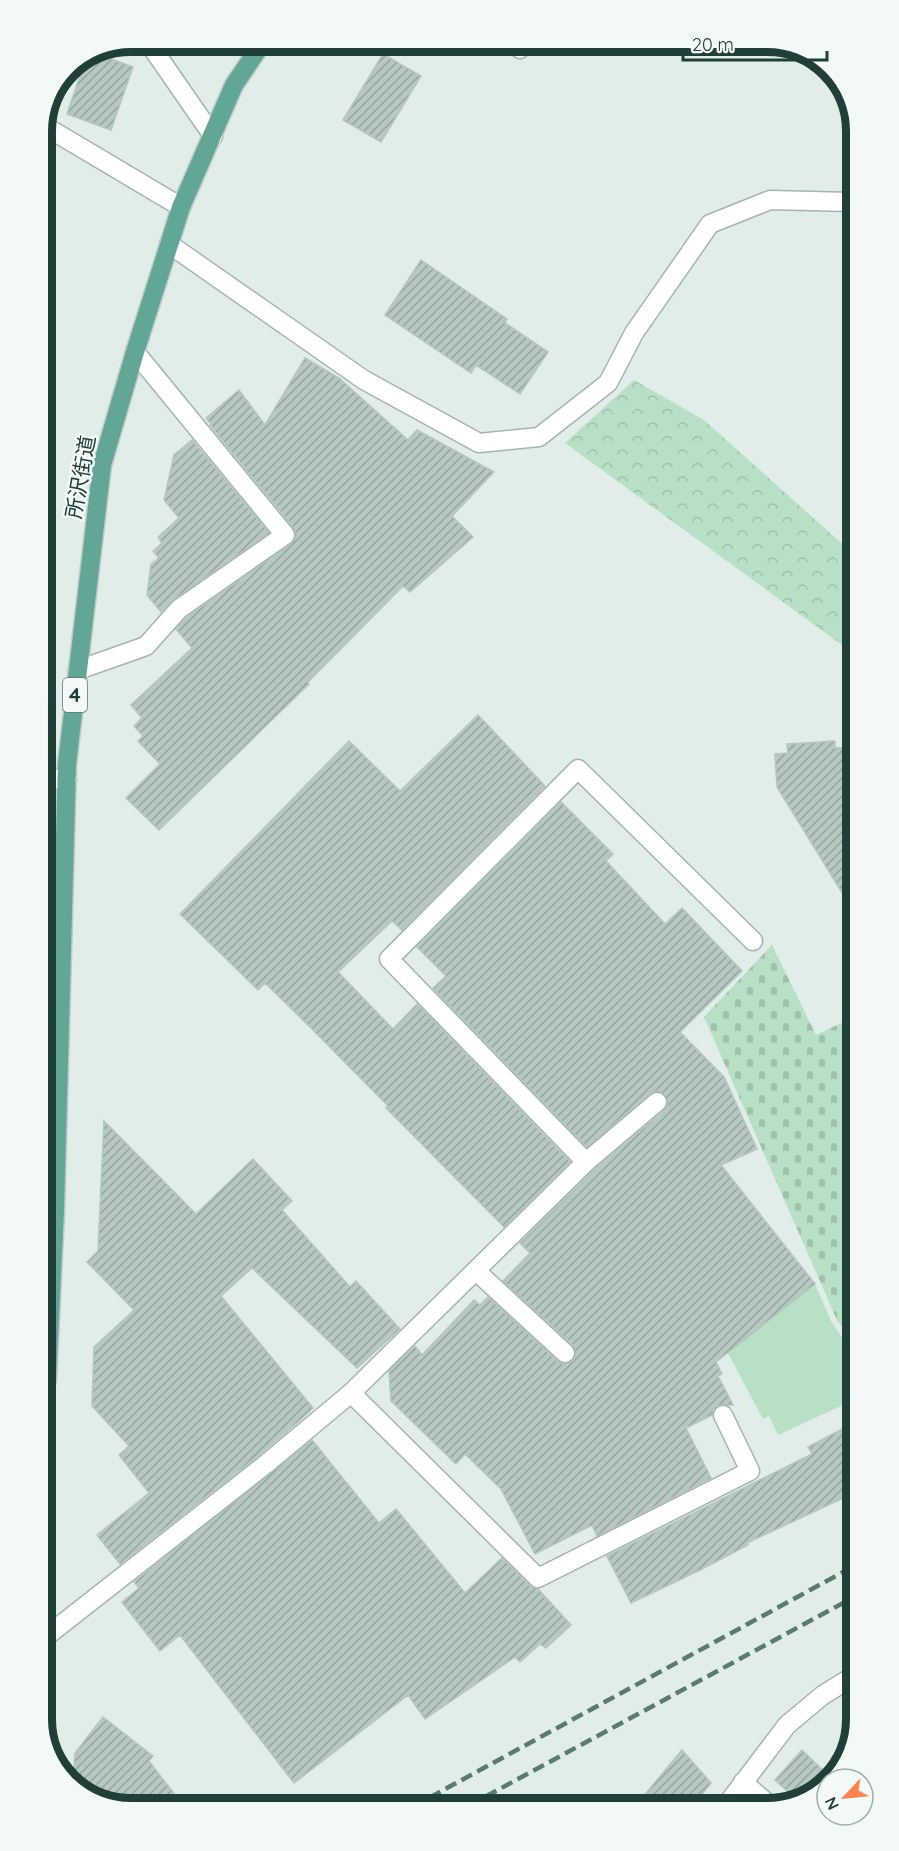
<svg xmlns="http://www.w3.org/2000/svg" width="899" height="1851" viewBox="0 0 899 1851" font-family="Quicksand,'Noto Sans JP',sans-serif">
<style>
.forest{fill:url(#forest-crowns)}
.cemetery{fill:url(#cemetery-stones)}
.garden{fill:#b8e0c5}
.building{fill:url(#building-hatch);stroke:#b3c7c0;stroke-width:1.5}
.lines{fill:none;stroke-linecap:round;stroke-linejoin:round}
.lane-casing{stroke:#a3b5b0;stroke-width:21}
.street-casing{stroke:#a3b5b0;stroke-width:21}
.primary-casing{stroke:#c1c9c7;stroke-width:21}
.lane{stroke:#fff;stroke-width:18}
.street{stroke:#fff;stroke-width:18}
.primary{stroke:#62a698;stroke-width:18}
.rail{stroke:#5a7b74;stroke-width:4.5;stroke-dasharray:12 6;stroke-linecap:butt}
.labels{text-anchor:middle;stroke-width:5;stroke-linejoin:round;paint-order:stroke}
.shield{fill:#f2f9f6;stroke:#5f7771;stroke-width:1.5}
.shield-label{font-size:20px;font-weight:bold;fill:#203f38}
.street-label{font-size:21px;fill:#203f38;stroke:#f2f9f6}
.rim{fill:none;stroke:#203f38;stroke-width:8}
</style>
<defs>
<pattern id="forest-crowns" width="20" height="18" patternUnits="userSpaceOnUse" patternTransform="scale(1.5)"><rect width="20" height="18" fill="#b8e0c5"/><path d="M2 6a3 3 0 1 1 6 0M12 15a3 3 0 1 1 6 0" fill="none" stroke="#9ec1aa"/></pattern>
<pattern id="cemetery-stones" width="16" height="16" patternUnits="userSpaceOnUse" patternTransform="scale(1.5)"><rect width="16" height="16" fill="#b8e0c5"/><path d="M2 7V4a2 2 0 0 1 4 0v3zM10 15v-3a2 2 0 0 1 4 0v3z" fill="#9ec1aa"/></pattern>
<pattern id="building-hatch" width="6" height="6" patternUnits="userSpaceOnUse" patternTransform="scale(1.5)"><rect width="6" height="6" fill="#b6c8c1"/><path d="M-1 1l2-2M0 6l6-6M5 7l2-2" fill="none" stroke="#94a49e"/></pattern>
</defs>
<rect width="100%" height="100%" fill="#e1ede8"/>
<path class="forest" d="M634,380L704,420L848,549L852,551L853,653L565,443Z"/>
<path class="cemetery" d="M772,945L816,1035L854,1017L855,1346L837,1320L704,1017Z"/>
<path class="garden" d="M815,1284L832,1323L855,1355L856,1399L778,1435L769,1416L763,1419L714,1327L767,1322Z"/>
<path class="building" d="M383,54L421,76L381,142L343,120Z
M100,55L133,67L111,130L67,114L85,61Z
M421,260L507,319L505,323L548,352L520,394L476,365L471,373L385,315Z
M305,358L339,378L408,440L417,430L494,472L452,516L473,537L410,592L403,586L308,682L309,684L159,830L126,798L160,764L138,741L143,736L134,726L142,718L131,705L192,648L176,629L187,617L291,544L296,534L294,528L210,425L211,424L206,418L239,390L265,425Z
M192,440L269,533L173,600L161,612L147,595L151,564L159,558L153,551L162,543L158,537L179,518L164,500L174,455Z
M478,715L545,786L402,930L392,921L338,972L393,1029L417,1004L570,1162L504,1227L386,1108L388,1106L308,1025L265,983L258,990L180,914L349,741L400,791Z
M835,741V748L853,747L854,912L777,787L775,754L788,753L787,744Z
M561,802L613,854L606,861L665,924L682,908L742,971L680,1032L724,1077L757,1149L721,1165L815,1284L716,1362L722,1374L718,1376L733,1405H718L713,1409L712,1415L686,1428L711,1478L597,1536L592,1525L535,1554L501,1489L465,1454L456,1464L391,1401L389,1371L415,1346L422,1355L474,1300L480,1305L488,1297L557,1361L563,1364L573,1361L576,1355L573,1345L503,1281L530,1253L520,1243L594,1170L664,1111L668,1105L665,1094L656,1091L650,1093L587,1147L433,988L446,976L417,947Z
M104,1121L196,1214L253,1159L292,1201L282,1210L350,1287L356,1281L400,1329L357,1368L252,1268L221,1296L313,1408L298,1422L259,1455L120,1564L97,1535L149,1493L119,1455L129,1446L92,1406L94,1347L134,1310L87,1262L98,1251Z
M846,1427L856,1448V1492L747,1543L748,1545L700,1570L631,1603L607,1556L812,1454L808,1447Z
M312,1440L379,1523L396,1509L465,1593L502,1558L530,1586L538,1589L571,1625L546,1648L540,1644L520,1662L515,1657L425,1719L408,1695L294,1783L180,1635L160,1651L122,1602L139,1588L134,1582Z
M103,1717L153,1756L149,1761L185,1808L127,1809L77,1791L73,1785L75,1753Z
M682,1750L711,1783L695,1803L637,1804Z
M802,1750L831,1778L827,1779V1781L801,1802H799L775,1780Z"/>
<g class="lines">
<defs>
<path id="lane" d="M148,42L213,136
M78,670L146,646L179,609L285,535L135,352
M45,778L67,780
M657,1102L586,1162L389,959L578,769L753,941
M476,1271L565,1353
M351,1393L538,1578L750,1471L723,1415
M743,1782L767,1803"/>
<path id="street" d="M520,49L526,42
M43,125L181,207
M169,244L364,380L479,443L539,437L608,383L634,333L710,224L770,200L851,202
M48,1635L266,1464L351,1393L586,1162
M728,1803L787,1725L823,1695L857,1674"/>
<path id="primary" d="M47,1380L55,1210L67,764L102,465L135,352L181,207L234,85L263,42"/>
</defs>
<use href="#lane" class="lane-casing"/>
<use href="#street" class="street-casing"/>
<use href="#primary" class="primary-casing"/>
<use href="#lane" class="lane"/>
<use href="#street" class="street"/>
<use href="#primary" class="primary"/>
<path class="rail" d="M470,1805L856,1596
M414,1806L856,1565"/>
</g>
<g class="labels">
<rect class="shield" x="63" y="678" width="24" height="34" rx="4.5"/>
<g class="shield-label">
<text x="75" y="702">4</text>
</g>
<g class="street-label">
<text transform="translate(81 477) rotate(-80)" y="7">所沢街道</text>
</g>
</g>
<path d="M0 0H899V1851H0ZM131 52H767A79 79 0 0 1 846 131V1719A79 79 0 0 1 767 1798H131A79 79 0 0 1 52 1719V131A79 79 0 0 1 131 52Z" fill="#f2f9f6" fill-rule="evenodd"/>
<path class="rim" d="M131 52H767A79 79 0 0 1 846 131V1719A79 79 0 0 1 767 1798H131A79 79 0 0 1 52 1719V131A79 79 0 0 1 131 52Z"/>
<g transform="translate(845 1797) rotate(244)"><circle r="28" fill="#f2f9f6" stroke="#9eafaa" stroke-width="1.5"/>
<path d="M0-4.5L10 22L0 15L-10 22Z" fill="#fe814e"/>
<text y="-9" font-size="16" font-weight="bold" text-anchor="middle" fill="#203f38">N</text>
</g>
<path d="M683 51v9h144v-9" fill="none" stroke="#203f38" stroke-width="3"/>
<text x="692" y="51" font-size="18" fill="#203f38" stroke="#f2f9f6" stroke-width="4.5" paint-order="stroke">20 m</text>
</svg>
